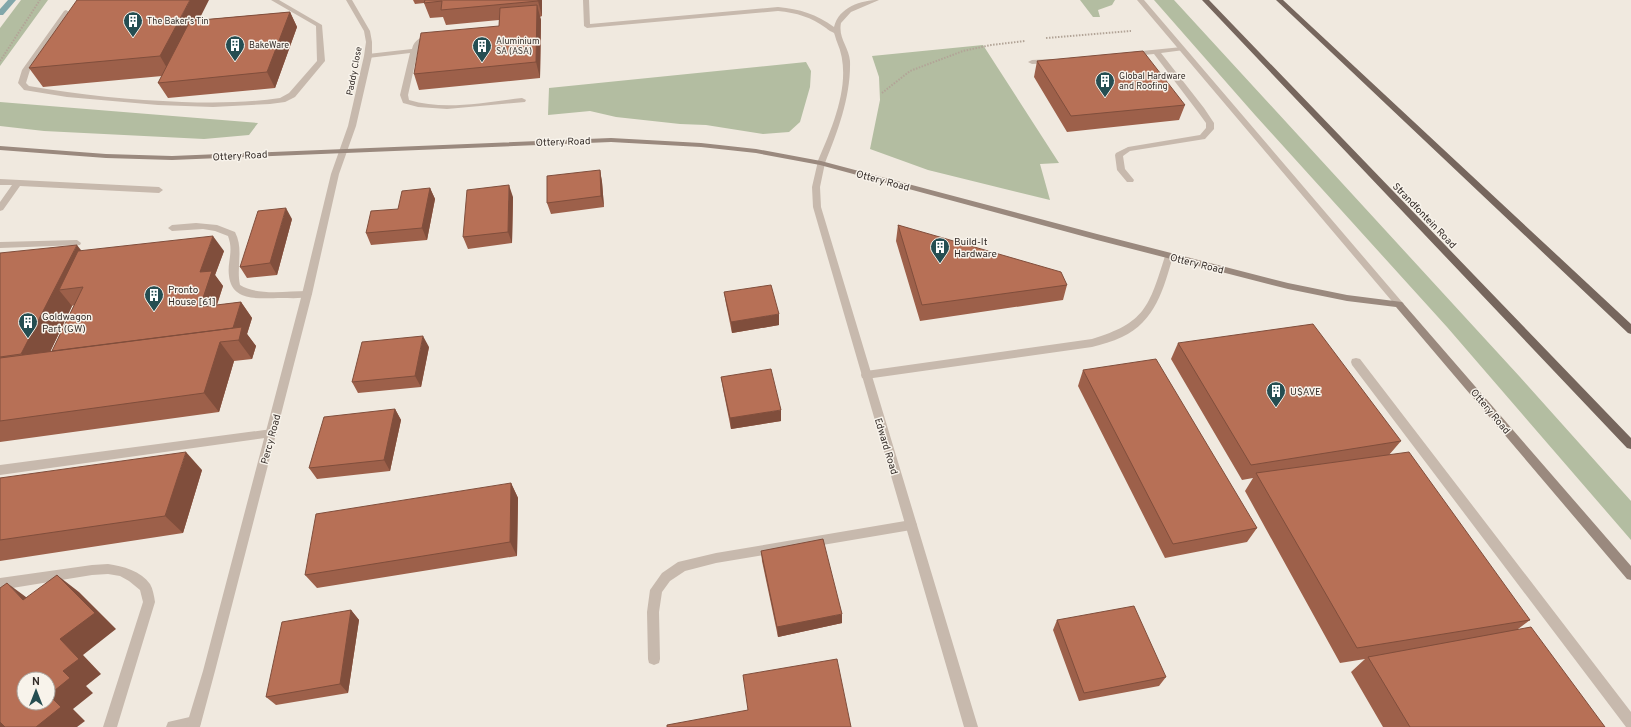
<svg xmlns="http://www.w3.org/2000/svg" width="1631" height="727" viewBox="0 0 1631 727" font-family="Overpass,sans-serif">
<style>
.green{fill:#b3bda1}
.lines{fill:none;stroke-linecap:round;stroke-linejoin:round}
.stream{fill:#82a7aa;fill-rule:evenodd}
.path{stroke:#b2a497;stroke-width:2;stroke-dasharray:1.5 1.5;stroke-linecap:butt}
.lane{fill:#c7b9ad;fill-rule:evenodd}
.street{fill:#c7b9ad;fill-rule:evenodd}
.secondary{fill:#9a897e;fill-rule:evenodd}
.primary{fill:#76665d;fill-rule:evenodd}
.wall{fill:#9d604a;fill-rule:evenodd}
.shaded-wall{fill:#804e3c}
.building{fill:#b77056;stroke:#804e3c;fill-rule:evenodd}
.labels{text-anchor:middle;stroke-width:3;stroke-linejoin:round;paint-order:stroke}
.far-poi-label{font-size:9px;fill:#362e2a;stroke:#f8f3eb;text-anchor:start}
.far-street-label{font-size:9px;fill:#362e2a;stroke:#f8f3eb}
.street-label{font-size:10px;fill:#362e2a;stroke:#f8f3eb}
.poi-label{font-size:10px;fill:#362e2a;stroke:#f8f3eb;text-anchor:start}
</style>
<rect width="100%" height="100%" fill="#f0e9df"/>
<path class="green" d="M21,0H48L0,66V28Z
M1080,0H1115L1112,5L1098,10L1100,17H1093Z
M1154,0H1174L1520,377L1631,501V540L1447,327L1255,115Z
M983,45L1059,163L1040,164L1050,200L928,170L870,149L880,100L879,77L872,56Z
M806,62L811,71L810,87L800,122L789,132L763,134L706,125L680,124L616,117L590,111L548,115L549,88Z
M0,102L258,123L249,135L204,139L44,131L0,126Z"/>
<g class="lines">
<path class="stream" d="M8,0H16L3,15H0V9Z"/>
<path class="path" d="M1046,38L1131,31
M0,61L40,0
M882,93L910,71L963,51L991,45L1025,41"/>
<path class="lane" d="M271,0H279L322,25L325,61L295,97L285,102L270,104L213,107L158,105L67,97L24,90L18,83L22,70L64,11L66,10L69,12L30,70L26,83L29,86C80,95 131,100 182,102C214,103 248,103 280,98L289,93L317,61L316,26Z
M583,0H589L590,24L778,7C800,9 816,14 834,27C839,7 861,0 879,0L851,12L841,23C838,38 849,47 850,61C851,96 838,131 825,163L821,165L817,163C832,128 854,80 837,42C836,40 835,35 834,33C832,32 828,30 826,28C811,17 797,13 778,11L587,28L584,26Z
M432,34L435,36L434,37L422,42L419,46L408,95L409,100C445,111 485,102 522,98L526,100L525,102L447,109L418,107L403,103L400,95L410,53L368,58L364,56L368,54L412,49C414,39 423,36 432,34Z
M1182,47L1184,48V50L1161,53L1204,108L1214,123V129L1205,139L1130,151L1123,156L1125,169L1134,180L1133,182H1127L1117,170L1115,155L1116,153L1128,147L1200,135L1206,128V123L1198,112L1154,54L1132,56L1128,54L1132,52Z
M1050,59L1054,61L1053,63L1032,64L1028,62L1032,60Z
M0,179L159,187L163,190L159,193L20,186L3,210L0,211V202L12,185H0Z
M196,223L217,225L235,232C244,249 236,267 240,285C257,296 287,291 307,291L312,294L310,296C302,299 291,298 282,298C262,298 232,303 229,276C227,261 234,252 228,236L215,231L203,229L172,231L168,228L172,225Z
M77,240L81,243L80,245L0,248V242Z
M1169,253L1173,256C1164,288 1155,322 1122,337C1112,342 1102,344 1092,347L866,379L862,378L861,375L862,372L866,371L1092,339C1145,323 1149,307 1165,256Z
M1356,358L1360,359L1631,712V727H1626L1352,365L1351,362L1352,359Z
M272,429L276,430L277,433L276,436L272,437L0,475V465Z
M911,520L915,521L917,525L915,529L911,530L716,563L685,571L670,581L662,592L659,612L660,659L659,663L654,665L649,663L648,659L647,612L650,590L662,573L678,562L716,553Z
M108,564C123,566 141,571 150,584C153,589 154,596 155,602L117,727H103L143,602L140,590L129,581L120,576L108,574L92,575L0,590V578L92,565Z
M194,716L199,718L201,723L199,727H166L168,722Z"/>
<path class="street" d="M346,0H352L370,31L372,42V56L356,126L339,174L312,294L215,671L200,727H186L203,671L302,294L331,174L348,126L364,56L366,42L364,31Z
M1137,0H1144L1402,302L1404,304L1402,306H1396Z
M818,161H824L825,163L820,187L821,207L978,727H964L813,207L812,187Z"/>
<path class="secondary" d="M611,138L701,143L756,149L821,161L1097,234L1288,283L1347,295L1402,302L1631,566V580L1627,579L1396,307L1347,301L1288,289L1097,240L820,165L756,153L701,147L611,142L172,160L106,158L0,150V146L106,154L172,156Z"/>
<path class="primary" d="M1202,0H1209L1631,438V449L1627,448Z
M1276,0H1283L1631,324V334L1628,333Z"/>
</g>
<path class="wall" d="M413,0H542V16L540,17L541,20L540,78L419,90L414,74L499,26V20L446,25L443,17L430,18L424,3L415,4Z
M290,12L297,27L275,88L168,98L158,83L162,76L43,87L29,68L199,20Z
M1037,61L1185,105L1179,120L1067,132L1034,77Z
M600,170L602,182L604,207L551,214L547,203Z
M430,188L435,199L427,240L371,245L366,233L398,209Z
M513,197L512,243L468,249L463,237Z
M292,219L277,275L247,278L240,267Z
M898,225L1067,285L1063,300L920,321L896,241Z
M82,251H224L215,275L223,286L217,305L241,302L252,318L247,334L256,346L252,359L234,361L219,412L0,442V253ZM74,305L52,351L50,352L72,306Z
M724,292L779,325L732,333L726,304Z
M1178,343L1401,441L1389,455L1530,620L1518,629L1605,727H1383L1351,672L1365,659L1340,663L1245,491L1253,478L1242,480L1171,359Z
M429,347L421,387L358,393L352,382Z
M1083,370L1257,528L1247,542L1165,558L1078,386Z
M721,377L781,421L731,429L723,389Z
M395,409L401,420L390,471L317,479L309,468Z
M202,470L183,533L0,561V478Z
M511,483L518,498L517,556L317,588L305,575Z
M761,551L842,623L778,637L762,561Z
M351,610L359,620L348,693L276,705L266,697Z
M1057,620L1166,677L1159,686L1079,701L1053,630Z"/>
<path class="shaded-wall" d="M190,0H209L171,75L160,56Z
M538,0H542V16L538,1Z
M537,5L541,20L540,78L536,62Z
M290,12L297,27L275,88L267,72Z
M600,170L602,182L604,207L601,196Z
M509,185L513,197L512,243L508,232Z
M430,188L435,199L427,240L422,228Z
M286,208L292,219L277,275L270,263Z
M213,236L224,251L215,275L223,286L211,322L200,307V272Z
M77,245L92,264L59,290L72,306L40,373L21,354Z
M241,302L252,318L247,334L256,346L252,359L232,332Z
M779,314V325L732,333L731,322Z
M423,336L429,347L421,387L415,376Z
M220,342L234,361L219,412L204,393Z
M395,409L401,420L390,471L384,460Z
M781,410V421L731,429L730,418Z
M186,452L202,470L183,533L165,516Z
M511,483L518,498L517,556L510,542Z
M57,575L79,592L116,629L83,655L101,674L86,686L93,693L73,709L85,721L77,727H36L49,695L63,671L60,639Z
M7,583L30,600H23Z
M351,610L359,620L348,693L340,684Z
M842,614V623L778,637L777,627Z
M0,721L11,727H0Z"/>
<path class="building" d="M77,0H190L160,56L29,68Z
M425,0H538V1L441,10L442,1L424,3Z
M537,5L536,62L414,74L421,33L499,26L500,8Z
M290,12L267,72L158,83L190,21Z
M1143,51L1185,105L1071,116L1037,61Z
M600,170L601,196L547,203V176Z
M509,185L508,232L463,237L467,190Z
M430,188L422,228L366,233L371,211L398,209L402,191Z
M286,208L270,263L240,267L258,211Z
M898,225L1061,272L1067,285L922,305Z
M213,236L200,272L212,271L200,307L241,302L233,328L52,351L83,287L59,290L78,251Z
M77,245L21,354L0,357V253Z
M771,285L779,314L731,322L724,292Z
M1313,324L1401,441L1251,465L1178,343Z
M242,327L239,340L220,342L204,393L0,421V358Z
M423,336L415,376L352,382L362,342Z
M1156,359L1257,528L1173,544L1083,370Z
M771,369L781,410L730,418L721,377Z
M395,409L384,460L309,468L324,417Z
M186,452L165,516L0,540V478Z
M1409,452L1530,620L1357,648L1256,473Z
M511,483L510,542L305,575L316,514Z
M823,539L842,614L777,627L761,551Z
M57,575L95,613L60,639L79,659L63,671L70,678L49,695L61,707L36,727H5L0,722V588L7,583L23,600ZM24,679H48V703H24Z
M1134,606L1166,677L1084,693L1057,620Z
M351,610L340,684L266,697L282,622Z
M1531,627L1605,727H1410L1368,657Z
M837,659L851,727H667V725L748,710L743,675Z"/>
<defs>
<symbol id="building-pin" viewBox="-11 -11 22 30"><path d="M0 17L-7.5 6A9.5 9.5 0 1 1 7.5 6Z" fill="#254e52" stroke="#f8f3eb"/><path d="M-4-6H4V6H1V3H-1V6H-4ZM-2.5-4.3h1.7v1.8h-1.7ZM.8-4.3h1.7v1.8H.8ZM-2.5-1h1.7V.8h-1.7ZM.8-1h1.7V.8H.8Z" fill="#fff"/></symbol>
</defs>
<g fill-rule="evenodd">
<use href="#building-pin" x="122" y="10" width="22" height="30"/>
<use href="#building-pin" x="224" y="34" width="22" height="30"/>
<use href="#building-pin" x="471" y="35" width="22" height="30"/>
<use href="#building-pin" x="1094" y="70" width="22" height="30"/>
<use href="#building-pin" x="929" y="236" width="22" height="30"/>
<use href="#building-pin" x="143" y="284" width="22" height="30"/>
<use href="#building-pin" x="17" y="311" width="22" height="30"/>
<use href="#building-pin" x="1265" y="380" width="22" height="30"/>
</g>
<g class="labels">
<g class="far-poi-label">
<text x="147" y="24">The Baker's Tin</text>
<text x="496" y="44">Aluminium<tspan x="496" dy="10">SA (ASA)</tspan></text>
<text x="249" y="48">BakeWare</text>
<text x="1119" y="79">Global Hardware<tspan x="1119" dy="10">and Roofing</tspan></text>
</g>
<g class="far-street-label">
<text transform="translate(354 71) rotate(-79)" y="3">Paddy Close</text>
</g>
<g class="street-label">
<text transform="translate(563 141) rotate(-2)" y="4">Ottery Road</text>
<text transform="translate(240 155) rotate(-3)" y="4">Ottery Road</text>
<text transform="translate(883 180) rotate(15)" y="4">Ottery Road</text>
<text transform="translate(1425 215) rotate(46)" y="4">Strandfontein Road</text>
<text transform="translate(1197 263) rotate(14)" y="4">Ottery Road</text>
<text transform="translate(1491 411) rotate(50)" y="4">Ottery Road</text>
<text transform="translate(270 439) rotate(-75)" y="4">Percy Road</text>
<text transform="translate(887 446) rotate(73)" y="4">Edward Road</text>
</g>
<g class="poi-label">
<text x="954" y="245">Build-It<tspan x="954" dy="12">Hardware</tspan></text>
<text x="168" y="293">Pronto<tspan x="168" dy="12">House [61]</tspan></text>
<text x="42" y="320">Goldwagon<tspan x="42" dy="12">Part (GW)</tspan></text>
<text x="1290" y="395">U$AVE</text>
</g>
</g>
<g transform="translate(36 691)"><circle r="19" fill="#f8f3eb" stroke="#aaa49e"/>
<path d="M0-3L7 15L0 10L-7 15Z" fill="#254e52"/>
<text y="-6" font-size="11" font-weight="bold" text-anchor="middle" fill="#362e2a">N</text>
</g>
</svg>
